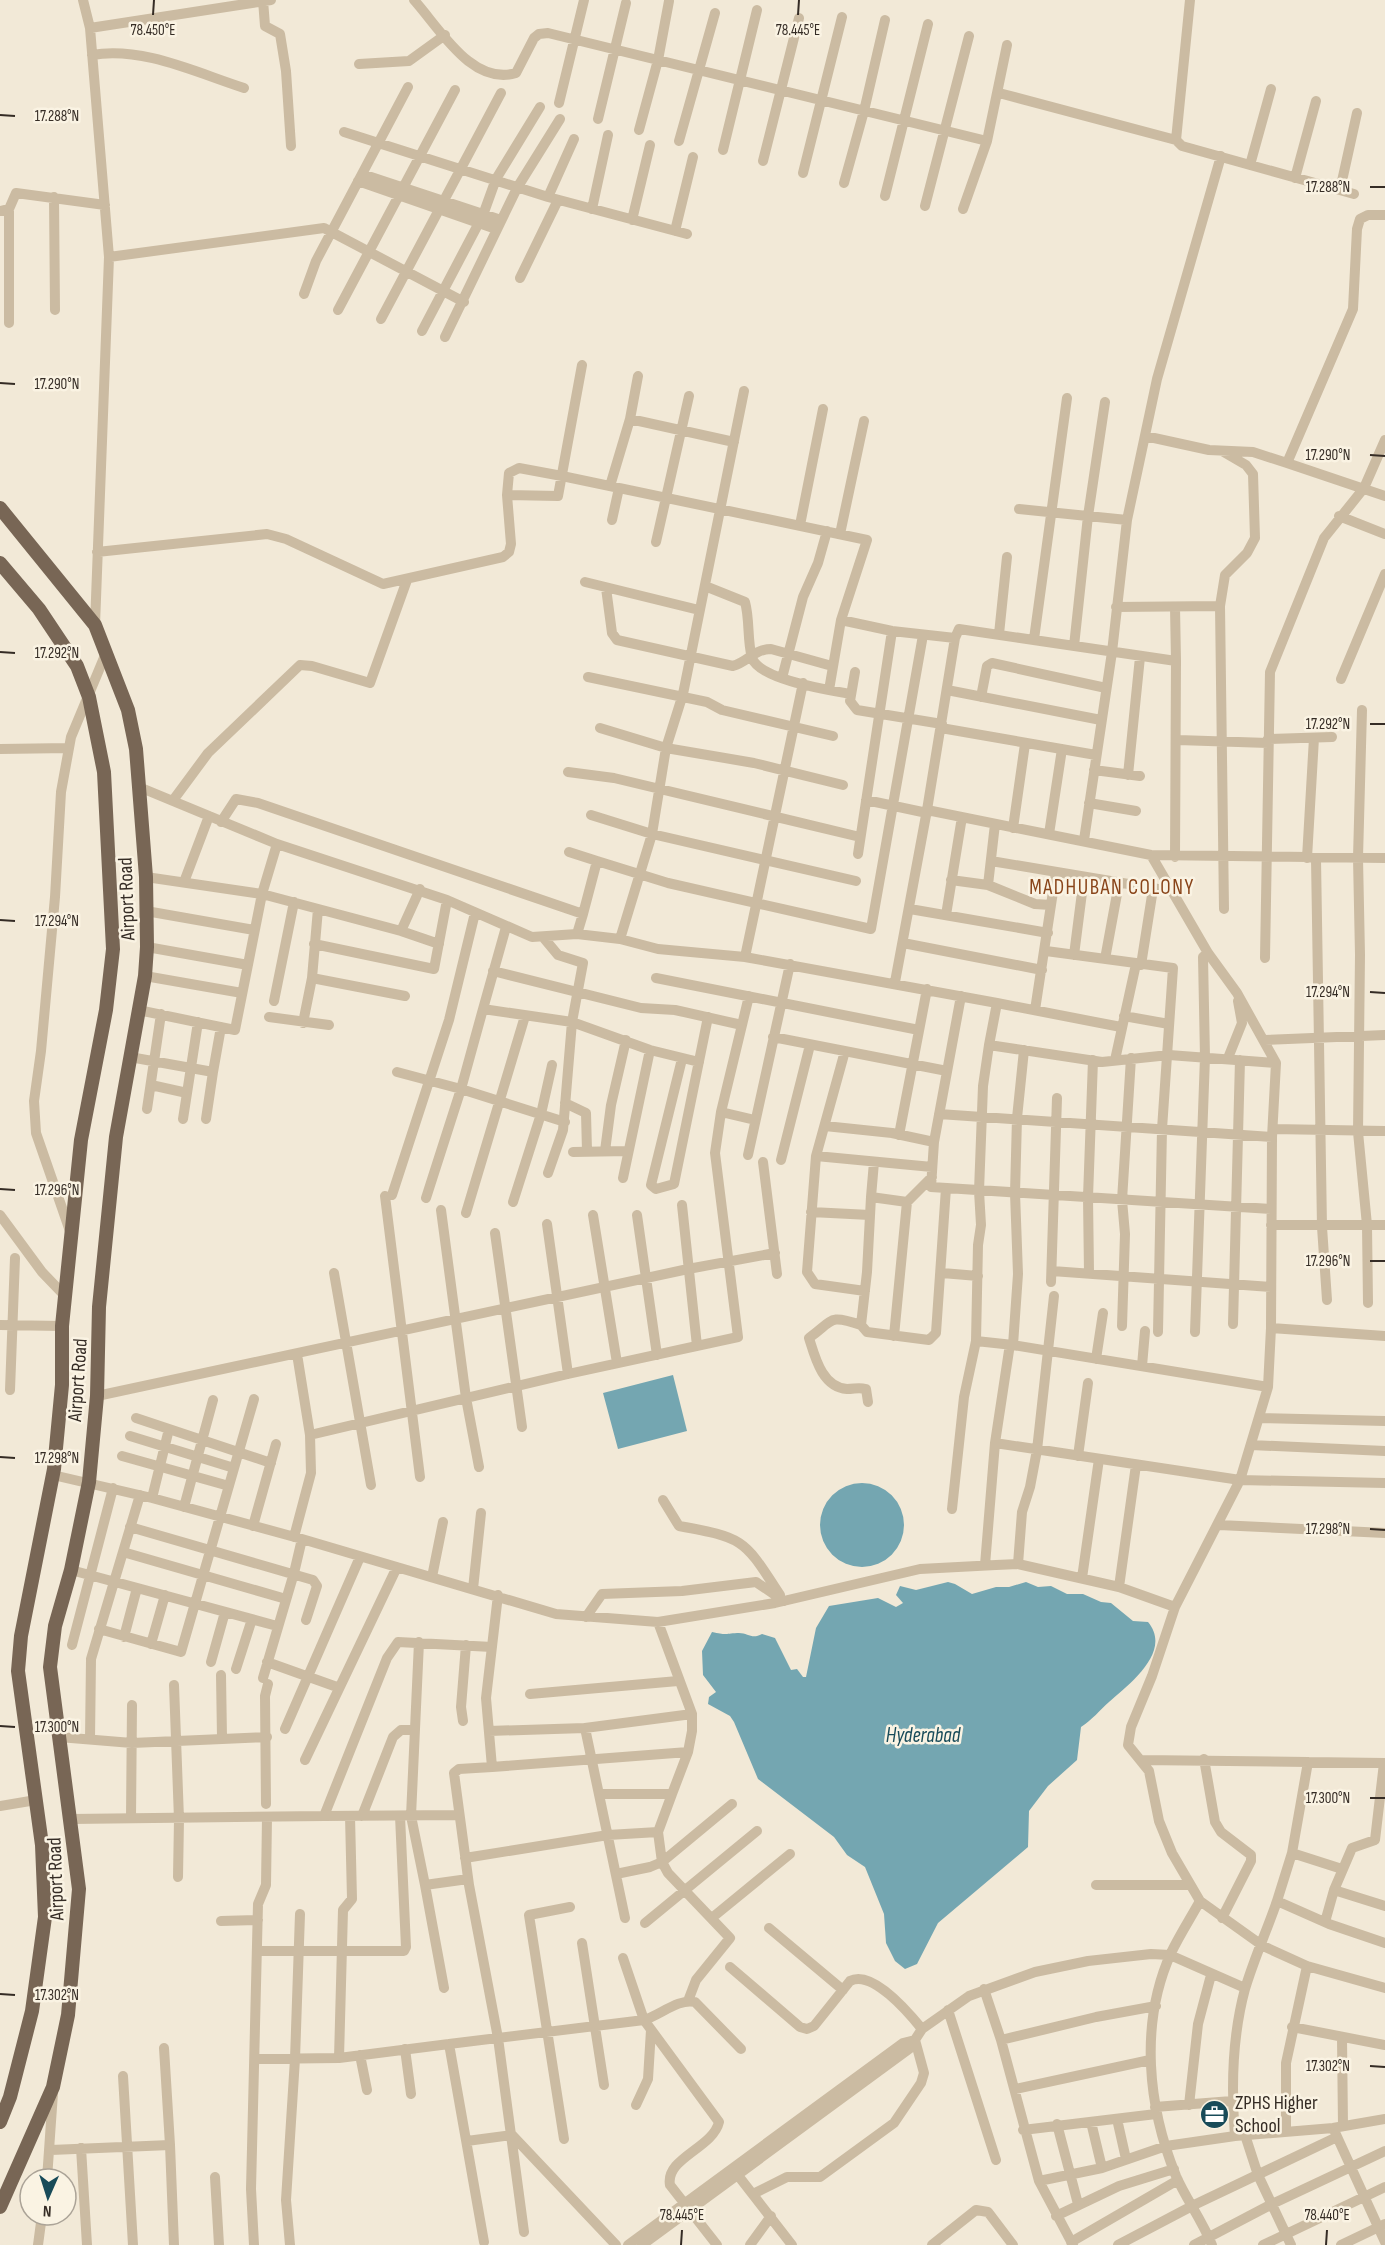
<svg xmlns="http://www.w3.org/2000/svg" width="1385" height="2245" viewBox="0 0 1385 2245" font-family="'Sofia Sans Condensed',sans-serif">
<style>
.water{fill:#74a6b1}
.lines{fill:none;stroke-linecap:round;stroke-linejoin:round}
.minor{stroke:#cbbba2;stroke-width:10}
.major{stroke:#786655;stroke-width:14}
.ticks{fill:none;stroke:#352c25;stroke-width:2}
.labels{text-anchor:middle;stroke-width:5;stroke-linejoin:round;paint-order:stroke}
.street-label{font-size:20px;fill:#352c25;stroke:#faf3e3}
.poi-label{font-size:20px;fill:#352c25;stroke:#faf3e3;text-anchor:start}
.neighbourhood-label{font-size:21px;letter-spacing:1.5px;fill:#894419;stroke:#faf3e3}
.water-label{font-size:21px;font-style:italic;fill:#184b59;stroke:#faf3e3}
.ticks-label{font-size:15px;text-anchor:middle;fill:#352c25;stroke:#faf3e3;stroke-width:5;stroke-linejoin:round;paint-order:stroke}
</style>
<rect width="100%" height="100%" fill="#f2e9d7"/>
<path class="water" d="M673,1375L687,1431L618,1449L603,1393Z
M820 1525a42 42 0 1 1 84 0a42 42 0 1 1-84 0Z
M948,1582L955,1584L972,1594L996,1587H1009L1026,1582L1038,1587L1051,1586L1067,1594H1083L1101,1602L1111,1603L1133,1621L1148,1622C1173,1652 1128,1685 1109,1702C1100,1710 1092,1720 1081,1727L1077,1760L1048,1786L1029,1811L1028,1847L938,1923L917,1964L905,1969L895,1961L886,1943L884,1914L865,1867L847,1855L834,1837L758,1779L734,1722L730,1716L708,1704L709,1697L716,1692L703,1675L702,1651L712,1632C726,1635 724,1634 737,1633C748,1632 751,1640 762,1634L775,1638L791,1670L797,1669L803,1677H806L816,1628L829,1606L878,1598L896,1607L903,1603L896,1595L900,1586L916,1590Z"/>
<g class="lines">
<path class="minor" d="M83,0L90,28L109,257L95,625
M263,0L265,26L280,34L286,71L291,146
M414,0C440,29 472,86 516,73L534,38L539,34L548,33L987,141
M1190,0L1176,140L1182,146L1354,194
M90,28L271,0
M92,55C142,46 197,73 244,88
M359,64L409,61L445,35
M999,93L1176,140
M559,103L584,0
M598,119L626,3
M639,130L658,60L669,1
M344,132L548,197L687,234
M679,141L715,13
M723,150L757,10
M763,161L799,18
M1250,165L1271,89
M803,173L842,17
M362,174L501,220
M1295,178L1316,101
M358,181L496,229
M844,183L864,111L885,20
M1340,190L1357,113
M885,196L928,24
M54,197L55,310
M548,197L574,139
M925,206L969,36
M592,209L608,135
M963,209L987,141L1007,45
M0,211L9,209L16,193L105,205
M632,220L650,145
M675,231L693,157
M109,257L324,228L464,302
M520,278L558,200
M304,294L316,261L408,87
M338,310L455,90
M381,319L501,93
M9,323V209
M422,331L483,215L496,179L540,107
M445,337L517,188L560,119
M630,419L734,442
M1145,436L1209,450L1253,452L1287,463L1353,309L1357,229L1360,219L1368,215H1385
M1287,463L1385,496
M610,486L630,419L638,376
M507,495L558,496L582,365
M1019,509L1127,520
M1339,516L1385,534
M612,520L619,488
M800,525L823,409
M840,534L864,421
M656,542L689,396
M97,552L267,534L286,539L383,584L503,557L509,552L511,544L507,495L509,473L519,468L562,476L867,540L841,620L829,690
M585,582L699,610
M705,586L745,602C750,620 747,640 752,658C760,680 829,690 851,694
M606,588L612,633L617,640L733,666C748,662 754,649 771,649L832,666
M1220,606L1225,575L1247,553L1255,538L1253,474L1246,465L1222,451
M1116,607L1220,606L1224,909
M1175,607L1176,661
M841,620L892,631L955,638
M999,634L1007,557
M1034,639L1067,398
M1074,646L1088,516L1105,402
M855,672L850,701L857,710L942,724
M588,677L707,702L722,710L833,736
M782,678L803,597L818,563L827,531
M1341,679L1385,574
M947,690L1101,720
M981,697L987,666L992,663L1106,688
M1362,710L1358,858L1360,955L1358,1132L1367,1225L1368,1303
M600,728L666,748L754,763L843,785
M941,728L1096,755
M1268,739L1332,737
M1178,740L1268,743
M0,749L69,748
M1094,770L1140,776
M568,772L614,778L860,837
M1128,775L1140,657
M139,787L277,844L447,900L532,937L577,934L620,939L658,949L745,957L997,1003L989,1045L1102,1062L1169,1055L1276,1063
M174,799L208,753L300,665L312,666L370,683L407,580
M866,800L927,813
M1089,803L1136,811
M927,810L1151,855L1385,858
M591,815L652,834L856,881
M221,822L236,799L258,803L583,914L577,934
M1013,828L1025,744
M1049,834L1062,749
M1084,840L1112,652L1127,520L1157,379L1221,156
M569,852L597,861L583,914
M858,854L892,631
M1151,855L1208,953L1237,993L1276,1063L1272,1137L1271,1328L1268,1387L1240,1480L1175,1607L1152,1676L1131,1727L1128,1745L1149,1771L1159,1821L1172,1853L1200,1901L1263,1946L1307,1966L1385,1988
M1307,858L1314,738
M1316,859L1322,1227L1327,1300
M597,861L668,883L871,929L923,635
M991,861L1170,891
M146,877L262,894L401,931L420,889
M951,880L988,885L1035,904L1051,905
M184,882L209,816
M988,885L995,824
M910,909L1048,933
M146,911L254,930
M946,915L962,817
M506,927L483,1009L572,1022L650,1050L699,1062
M401,931L439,944
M543,937L558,955L583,963L572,1022L563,1130L548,1173
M620,939L652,834L666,748L683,694L744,391
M903,943L1042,970
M314,944L434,969L447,900
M147,947L248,965
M1046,951L1173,968L1162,1129L1158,1332
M1074,955L1084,877
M745,957L803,683
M1265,958L1270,672L1324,538L1364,488L1385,440
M1105,959L1119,883
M1141,965L1153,889
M493,971L641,1008L675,1010L742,1025
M145,976L242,993
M312,978L405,996
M656,978L919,1030
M895,982L927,810L955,638L959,629L1176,661L1175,857
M961,996L934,1142L931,1187L1271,1209
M274,1001L294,902
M997,1003L1121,1027
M483,1009L461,1089L565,1122
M138,1010L235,1030L262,894L277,844
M1035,1010L1056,872
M1124,1016L1169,1024
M269,1017L329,1025
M303,1023L312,978L318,909
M773,1037L947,1071
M1265,1040L1385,1035
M989,1045L983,1086L979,1191L981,1225L978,1245L976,1341L1013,1345L1268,1387
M845,1051L816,1156L807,1272L815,1284L865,1291
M130,1057L213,1072L221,1027
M1228,1058L1242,1023L1238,1001
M682,1059L651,1185L656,1189L674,1184L708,1017
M1115,1060L1136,964
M397,1072L461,1089L426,1198
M151,1085L187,1093
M565,1103L586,1113L587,1151
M147,1109L161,1014
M721,1112L755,1120
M939,1114L1272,1137
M183,1119L198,1022
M206,1119L213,1072
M825,1126L892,1133L934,1142
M1273,1129L1385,1131
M899,1135L927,989
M605,1151L611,1105L626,1040
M573,1152L628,1151
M748,1155L790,964
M816,1156L932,1167
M781,1160L810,1045
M763,1162L777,1274
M874,1162L871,1197L907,1202L932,1177
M623,1178L650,1050
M392,1195L449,1020L475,913
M385,1196L420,1477
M871,1197L867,1272L861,1325L867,1332L929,1340L936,1333L946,1188
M513,1202L541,1114L552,1065
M682,1205L697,1346
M441,1210L466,1398L479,1467
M811,1212L870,1215
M466,1213L525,1016
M0,1215L42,1272L66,1297
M593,1215L617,1363
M637,1215L657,1355
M547,1224L568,1374
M1271,1225H1385
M70,1231L36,1133L34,1101L41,1051L55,897L61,792L71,737L106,653
M495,1233L522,1427
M1052,1271L1271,1287
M1089,1272L1088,1197L1093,1060
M334,1273L371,1485
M942,1273L978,1276
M1051,1282L1057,1098
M1233,1324L1240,1060
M0,1325L62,1326
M861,1325C828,1314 834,1320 809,1338C815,1357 822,1387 847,1389C855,1389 858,1387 866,1389L868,1402
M1122,1326L1125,1234L1122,1200L1131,1058
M1271,1328L1385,1336
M1195,1332L1205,1057L1203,957L1208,953
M894,1336L907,1202
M1013,1345L1018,1274L1015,1193L1017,1118L1024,1050
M1096,1359L1103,1313
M1142,1366L1145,1331
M10,1390L15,1258
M97,1396L688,1269L775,1253
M136,1418L271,1463
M1260,1418L1385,1421
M310,1435L568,1374L738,1337L715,1153L721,1112L749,996
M130,1436L234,1468
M995,1443L1240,1480L1385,1483
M1251,1445L1385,1451
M122,1456L229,1486
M1078,1456L1088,1383
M53,1475L152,1498L302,1539L556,1614L658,1622L775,1603L920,1569L996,1565L1018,1564L1119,1587L1175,1607
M152,1498L169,1429
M663,1500L679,1526C746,1538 744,1540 780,1595
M184,1507L213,1400
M952,1509L964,1397L976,1341
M1219,1525L1385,1533
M253,1526L276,1444
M130,1527L313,1580L317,1586L306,1620
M294,1537L311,1473L310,1435L297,1354
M123,1552L286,1599
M1018,1564L1022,1512L1030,1487L1037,1450L1054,1296
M985,1565L995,1443L1010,1344
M71,1570L277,1626
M432,1577L443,1522
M1082,1578L1099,1459
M1119,1587L1136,1465
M473,1589L481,1513
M498,1595L486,1698L492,1767L459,1769L454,1773L469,1885L498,2038L524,2232
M586,1617L602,1594L682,1591L756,1582L784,1601
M99,1629L181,1652L254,1399
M124,1637L137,1588
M419,1642L411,1816L425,1885
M151,1644L165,1595
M72,1645L113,1488
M211,1662L225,1612
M267,1662L337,1687
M236,1669L252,1619
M221,1675L222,1738
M263,1678L294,1573L302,1539
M174,1685L179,1819L178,1877
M530,1694L678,1681
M463,1721L461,1707L466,1645
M585,1728L625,1918
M285,1729L360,1557
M489,1731L585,1728L692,1714
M59,1737L132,1743L267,1737
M90,1739L91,1659L140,1495
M1204,1759L1215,1822L1221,1832L1251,1855V1861L1222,1918
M305,1760L397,1567
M1141,1760L1385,1763
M1308,1762L1292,1853L1277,1901L1329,1924L1385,1943
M492,1767L688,1752
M599,1794H672L688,1752L692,1731V1714L658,1622
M266,1804L265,1696L268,1684
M0,1806L36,1800
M459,1815L324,1816L387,1658L398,1642L492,1647
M362,1816L393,1737L401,1730H415
M131,1818L132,1705
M71,1819L324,1816
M658,1832L662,1862L668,1873L730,1938L696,1980L688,2001
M1292,1853L1342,1869
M465,1858L608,1835L658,1832L672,1794
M616,1874L650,1867L662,1862L732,1804
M1096,1885H1189
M1334,1890L1352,1848L1375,1840L1384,1763
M1200,1901C1190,1919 1179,1936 1171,1953C1139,2024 1148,2107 1176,2176C1186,2199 1202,2220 1212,2245
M713,1917L790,1854
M221,1921L258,1920
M1325,1922L1334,1890L1385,1906
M645,1923L757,1831
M769,1928L843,1990
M582,1943L604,2085
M257,1951H404L406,1947L400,1816
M623,1958L644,2020L719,2122C713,2148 665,2158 670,2185L717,2245
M730,1967L800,2027L807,2029L814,2026L850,1981C872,1969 909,2013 922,2029
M444,1988L425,1885L468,1879
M984,1989L1001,2040L1039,2181L1073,2245
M948,2010L996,2160
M1292,2027L1385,2045
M1342,2038L1343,2126
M1001,2040L1096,2017L1156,2006
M164,2048L170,2145
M405,2049L411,2094
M360,2055L367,2090
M339,2058L449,2044
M255,2059L339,2058L343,1910L352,1899L350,1816
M123,2076L133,2245
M1015,2089L1150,2060
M636,2105L648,2079L651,2030
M1189,2105L1198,2024L1211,1975
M1155,2107L1232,2101
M1117,2119L1126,2159
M1091,2122L1102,2168
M1057,2124L1078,2204
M1023,2130L1156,2114
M1334,2130L1385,2242
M1286,2131V2063L1307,1966
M1245,2135L1258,2175L1291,2245
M1235,2136C1231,2087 1232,2037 1245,1989C1254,1959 1267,1930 1277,1901
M564,2139L529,1915L570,1907
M467,2141L512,2135L616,2245
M81,2148L87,2245
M51,2150L170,2145L174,2245
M733,2169L792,2245
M215,2177L219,2245
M47,2179L53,2093
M1039,2181L1102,2168L1166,2146L1235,2136L1333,2128L1385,2119
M753,2194L787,2177H820L894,2123L921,2083L924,2073L915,2040
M1056,2216L1119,2186L1174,2169
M484,2242L449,2044L644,2020C660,2015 679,1998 695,2002L741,2049
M1071,2242L1178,2180
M38,2245L42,2215
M254,2245L251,2189L258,1904L266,1885L267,1817
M290,2245L286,2200L295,2059L300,1914
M628,2245L903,2043L915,2040
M642,2245L909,2049L922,2029L969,1996L1035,1972L1088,1961L1151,1954L1170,1955L1245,1988
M750,2245L771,2216
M932,2245L976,2210L988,2212L1013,2245
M1118,2245L1194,2205L1337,2137
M1194,2245L1272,2204L1385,2151
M1263,2245L1385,2187
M1341,2245L1385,2224"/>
<path class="major" d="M0,508L95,625L128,710L136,749L139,787L146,877L147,947L145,976L116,1137L99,1307L97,1396L89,1482L71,1570L55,1626L50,1667L79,1889L68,2015L53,2087L0,2207
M0,563L39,609L77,666L89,697L104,772L113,949L106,1010L81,1140L62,1326V1385L54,1469L21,1636L18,1671L42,1845L45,1917L32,2011L10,2097L0,2122"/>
</g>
<path class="ticks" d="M153,15L154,0M798,15L799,0M0,115L15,116M1370,187H1385M0,383L15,384M1370,455L1385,456M0,652L15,653M1370,724H1385M0,920L15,921M1370,992L1385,993M0,1189L15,1190M1370,1261H1385M0,1457L15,1458M1370,1529L1385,1530M0,1726L15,1727M1370,1798H1385M0,1994L15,1995M1370,2066L1385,2067M681,2245L682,2230M1326,2245L1327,2230"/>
<defs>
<symbol id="office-disc" viewBox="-11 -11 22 22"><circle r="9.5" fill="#184b59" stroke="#faf3e3"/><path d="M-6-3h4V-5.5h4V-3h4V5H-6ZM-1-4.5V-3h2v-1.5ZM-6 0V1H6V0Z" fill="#fff"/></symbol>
</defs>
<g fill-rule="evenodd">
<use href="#office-disc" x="1198" y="2098" width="33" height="33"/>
</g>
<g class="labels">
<g class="street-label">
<text transform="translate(126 899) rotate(-92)" y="7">Airport Road</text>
<text transform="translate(77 1380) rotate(-86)" y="7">Airport Road</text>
<text transform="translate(55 1879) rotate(-92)" y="7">Airport Road</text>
</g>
<g class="poi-label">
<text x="1235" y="2109">ZPHS Higher<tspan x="1235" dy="23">School</tspan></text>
</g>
<g class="neighbourhood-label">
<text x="1112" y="894">MADHUBAN COLONY</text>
</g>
<g class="water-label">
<text x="923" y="1742">Hyderabad</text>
</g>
</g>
<g class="ticks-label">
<text x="153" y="35">78.450°E</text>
<text x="798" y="35">78.445°E</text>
<text x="57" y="121">17.288°N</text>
<text x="1328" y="192">17.288°N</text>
<text x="57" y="389">17.290°N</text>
<text x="1328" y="460">17.290°N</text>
<text x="57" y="658">17.292°N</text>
<text x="1328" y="729">17.292°N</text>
<text x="57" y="926">17.294°N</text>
<text x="1328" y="997">17.294°N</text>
<text x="57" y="1195">17.296°N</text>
<text x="1328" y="1266">17.296°N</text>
<text x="57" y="1463">17.298°N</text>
<text x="1328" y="1534">17.298°N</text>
<text x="57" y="1732">17.300°N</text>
<text x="1328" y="1803">17.300°N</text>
<text x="57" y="2000">17.302°N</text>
<text x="1328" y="2071">17.302°N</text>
<text x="682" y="2220">78.445°E</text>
<text x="1327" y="2220">78.440°E</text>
</g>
<g transform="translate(48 2197) rotate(183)"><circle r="28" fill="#faf3e3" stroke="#aba397" stroke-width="1.5"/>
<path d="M0-4.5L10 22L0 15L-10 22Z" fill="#184b59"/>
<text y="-9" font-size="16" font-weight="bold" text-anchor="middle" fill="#352c25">N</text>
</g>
</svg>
